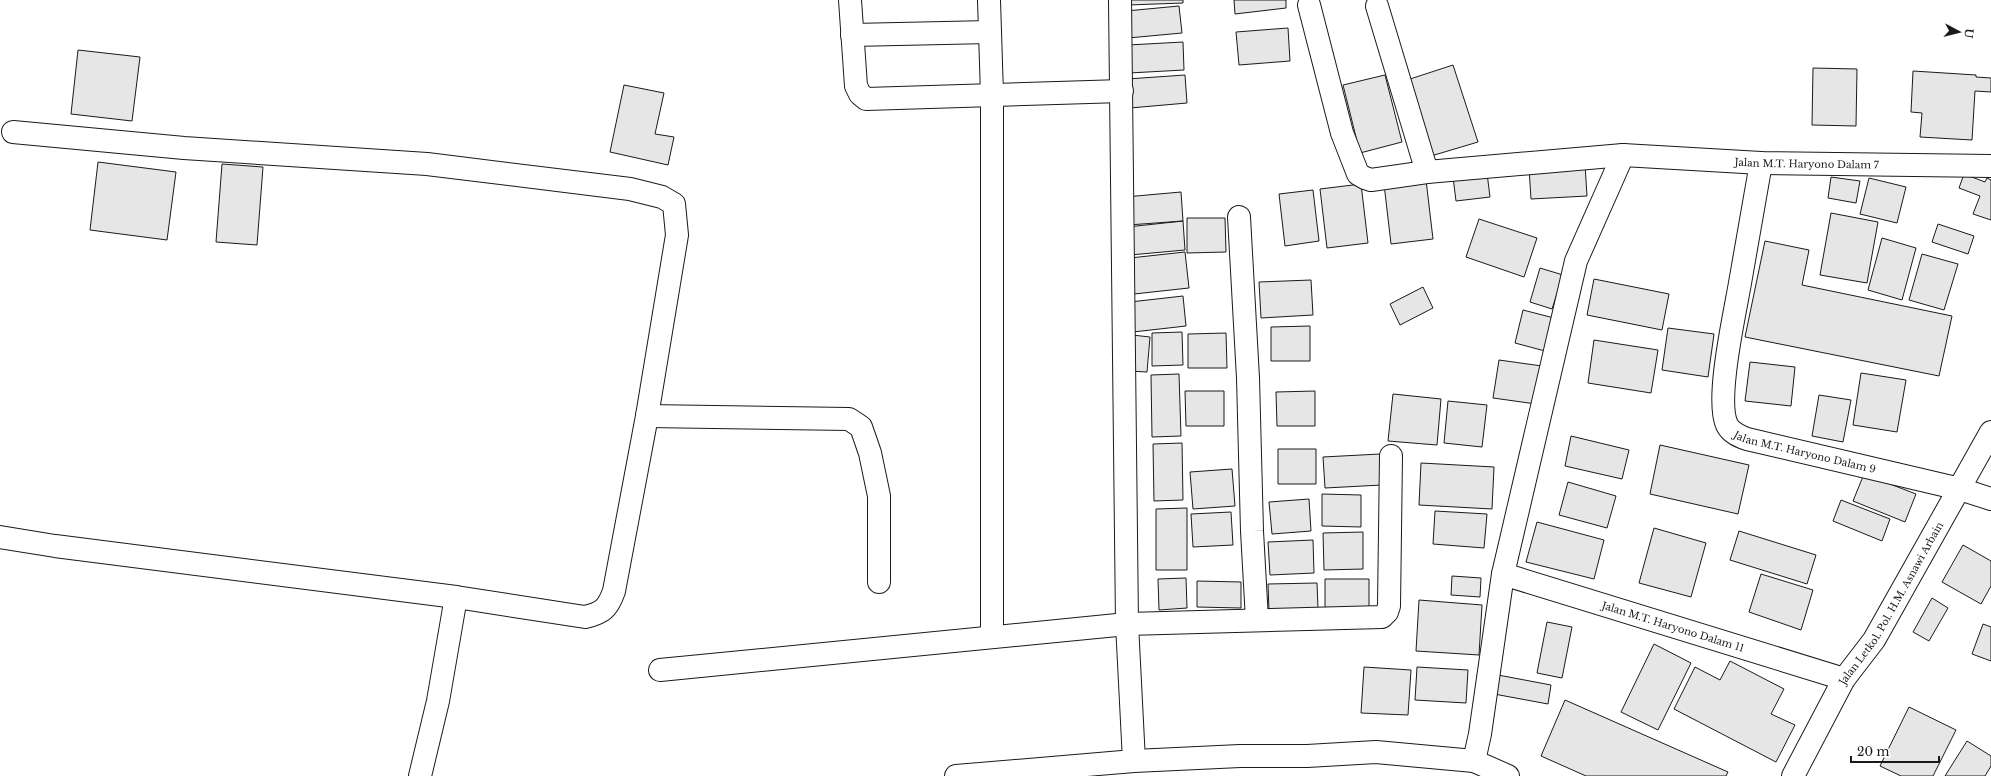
<svg xmlns="http://www.w3.org/2000/svg" width="1991" height="776" viewBox="0 0 1991 776" font-family="'Libre Baskerville',serif">
<style>
.building{fill:#e6e6e6;stroke:#1a1a1a}
.lines{fill:none;stroke-linecap:round;stroke-linejoin:round}
.street-casing{stroke:#1a1a1a;stroke-width:24}
.secondary-casing{stroke:#1a1a1a;stroke-width:24}
.street{stroke:#fff;stroke-width:22}
.secondary{stroke:#fff;stroke-width:22}
.labels{text-anchor:middle;stroke-width:3;stroke-linejoin:round;paint-order:stroke}
.street-label{font-size:10px;fill:#1a1a1a;stroke:#fff}
</style>
<rect width="100%" height="100%" fill="#fff"/>
<path class="building" d="M1127,0H1183V3L1128,5Z
M1234,0H1286V8L1235,14Z
M1179,6L1182,33L1128,38L1126,11Z
M1288,28L1290,61L1239,65L1236,32Z
M1183,42L1184,70L1129,73L1128,45Z
M78,50L140,57L132,121L71,114Z
M1453,65L1478,142L1431,156L1407,80Z
M1813,68L1857,69L1856,126L1812,125Z
M1913,71L1976,75V77L1991,78V92L1975,91L1972,140L1920,137L1922,113L1911,112Z
M1185,75L1187,103L1130,108L1127,79Z
M1385,75L1402,142L1360,153L1343,85Z
M624,85L664,93L655,134L674,137L668,165L610,152Z
M98,162L176,172L167,240L90,230Z
M222,164L263,167L257,245L216,242Z
M1585,164L1587,196L1531,199L1529,168Z
M1487,173L1490,197L1456,201L1453,177Z
M1964,174L1985,182L1987,178L1991,180V220L1973,214L1980,196L1959,188Z
M1831,177L1860,181L1856,203L1828,198Z
M1869,178L1906,187L1897,223L1860,214Z
M1426,180L1433,239L1391,244L1384,184Z
M1361,184L1368,243L1327,248L1320,189Z
M1313,190L1319,241L1285,246L1279,194Z
M1181,192L1183,221L1128,225L1125,197Z
M1831,213L1878,222L1867,283L1820,275Z
M1187,218H1225L1226,252L1187,253Z
M1479,219L1537,238L1524,277L1466,257Z
M1183,221L1185,250L1130,255L1127,227Z
M1938,224L1974,236L1968,254L1932,242Z
M1882,238L1916,248L1902,300L1868,290Z
M1765,241L1809,250L1802,285L1952,316L1939,376L1745,337Z
M1185,252L1189,288L1134,294L1130,258Z
M1922,254L1958,264L1944,310L1909,300Z
M1540,268L1563,275L1552,309L1530,302Z
M1594,279L1669,294L1662,330L1587,315Z
M1311,280L1313,315L1261,318L1259,282Z
M1423,287L1433,308L1400,325L1390,304Z
M1183,296L1186,326L1133,332L1130,302Z
M1523,310L1554,318L1545,351L1515,343Z
M1310,326V361H1271V327Z
M1668,328L1714,334L1708,377L1662,370Z
M1182,332L1183,365L1152,366V333Z
M1226,333L1227,368H1188V334Z
M1132,335L1150,337L1147,372L1129,371Z
M1594,340L1658,350L1651,393L1588,383Z
M1499,360L1542,366L1536,404L1493,398Z
M1750,362L1795,367L1791,406L1745,401Z
M1861,373L1906,380L1897,432L1853,425Z
M1179,374L1181,436L1152,437L1151,375Z
M1185,391H1224V426H1186Z
M1315,391V426H1277L1276,392Z
M1393,394L1441,399L1437,445L1388,441Z
M1819,395L1851,400L1843,442L1812,436Z
M1448,401L1487,405L1482,447L1444,443Z
M1571,436L1629,450L1622,479L1565,466Z
M1182,443L1183,500L1154,501L1153,444Z
M1660,445L1749,465L1738,514L1650,494Z
M1278,449H1316V484H1278Z
M1380,454L1382,485L1325,488L1323,457Z
M1421,463L1494,467L1492,509L1419,505Z
M1232,469L1235,506L1193,509L1190,472Z
M1864,474L1916,494L1905,522L1853,501Z
M1568,482L1616,496L1607,528L1559,515Z
M1322,494L1361,495V527L1322,526Z
M1309,499L1311,531L1272,534L1269,502Z
M1841,500L1890,519L1882,541L1833,521Z
M1187,508V570H1156V509Z
M1435,511L1487,514L1484,548L1433,544Z
M1231,512L1233,545L1193,547L1191,514Z
M1537,522L1604,540L1594,579L1526,562Z
M1654,528L1706,543L1691,597L1639,583Z
M1739,531L1816,555L1807,584L1730,560Z
M1363,532V569L1324,570L1323,533Z
M1313,540L1314,573L1270,575L1268,542Z
M1963,545L1991,561V586L1981,604L1942,582Z
M1761,574L1813,590L1801,630L1749,612Z
M1452,576L1481,578L1480,597L1451,595Z
M1186,578L1187,608L1159,610L1158,579Z
M1325,579H1369V609H1325Z
M1197,581L1241,582V608L1197,607Z
M1317,583L1318,608L1269,611L1268,584Z
M1932,598L1948,608L1929,641L1913,632Z
M1419,600L1482,605L1479,655L1416,651Z
M1547,622L1572,627L1562,678L1537,673Z
M1983,624L1991,627V661L1972,654Z
M1654,644L1691,663L1658,730L1621,712Z
M1730,661L1784,689L1771,714L1795,725L1776,762L1674,709L1695,667L1720,680Z
M1364,667L1411,670L1408,715L1361,713Z
M1417,667L1468,670L1466,703L1415,700Z
M1498,675L1551,685L1548,704L1494,694Z
M1565,700L1728,772L1726,776H1586L1541,756Z
M1909,707L1956,730L1933,776H1901L1880,766Z
M1967,741L1991,756V766L1985,776H1945Z"/>
<g class="lines">
<defs>
<g id="street">
<path d="M850,0L856,86L860,94L866,99L1122,91"/>
<path d="M989,0L992,95V637"/>
<path d="M1120,0L1127,624L1134,761"/>
<path id="s1" d="M1309,5L1342,133L1358,174L1365,178L1371,180L1427,172L1623,155L1761,163L1991,166"/>
<path d="M1377,6L1427,172"/>
<path d="M852,35L990,32"/>
<path id="s2" d="M1761,163C1754,203 1747,243 1740,283C1735,313 1715,400 1727,425C1731,433 1739,436 1747,439L1960,489L1991,499"/>
<path d="M1239,217L1248,378L1252,531L1257,620"/>
<path d="M647,416L849,419L861,427L870,453L879,496V582"/>
<path d="M0,537L55,546L456,597L585,617C603,613 608,608 614,591L647,416L677,235L674,204L662,197L630,189L427,164L184,148L13,132"/>
<path id="s3" d="M1503,574L1844,679"/>
<path d="M660,670L1127,624L1382,617L1387,612L1389,606L1391,456"/>
<path d="M420,776L438,701L456,597"/>
<path d="M956,776L1134,761L1240,756H1307L1376,752L1474,761"/>
<path d="M1508,776L1474,761L1480,734L1503,574L1576,261L1623,155"/>
</g>
<g id="secondary">
<path id="s4" d="M1793,776L1844,679L1874,640L1991,432"/>
</g>
</defs>
<use href="#street" class="street-casing"/>
<use href="#secondary" class="secondary-casing"/>
<use href="#street" class="street"/>
<use href="#secondary" class="secondary"/>
</g>
<g class="labels">
<g class="street-label">
<text dy="4" stroke="none"><textPath href="#s1" startOffset="628">Jalan M.T. Haryono Dalam 7</textPath></text>
<text dy="4" stroke="none"><textPath href="#s2" startOffset="350">Jalan M.T. Haryono Dalam 9</textPath></text>
<text dy="4" stroke="none"><textPath href="#s4" startOffset="199">Jalan Letkol. Pol. H.M. Asnawi Arbain</textPath></text>
<text dy="4" stroke="none"><textPath href="#s3" startOffset="178">Jalan M.T. Haryono Dalam 11</textPath></text>
</g>
</g>
<g transform="translate(1959 32) rotate(97)" stroke="#ffffff" stroke-width="3" paint-order="stroke">
<path d="M0-3L7 15L0 10L-7 15Z" fill="#1a1a1a"/>
<text y="-6" font-size="11" font-weight="bold" text-anchor="middle" fill="#1a1a1a">U</text>
</g>
<path d="M1851 756v6h88v-6" fill="none" stroke="#1a1a1a" stroke-width="2"/>
<text x="1857" y="756" font-size="12" fill="#1a1a1a" stroke="#ffffff" stroke-width="3" paint-order="stroke">20 m</text>
</svg>
